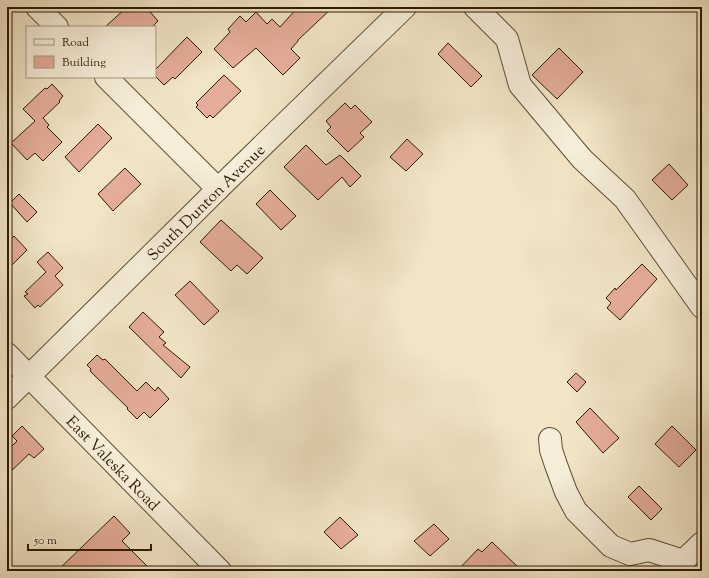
<svg xmlns="http://www.w3.org/2000/svg" width="709" height="578" viewBox="0 0 709 578" font-family="'Sorts Mill Goudy',serif">
<style>
.building{fill:#e5ad99;stroke:#2c1b05}
.lines{fill:none;stroke-linecap:round;stroke-linejoin:round}
.minor-casing{stroke:#5d4e35;stroke-width:24}
.minor{stroke:#f6eeda;stroke-width:22}
.labels{text-anchor:middle;stroke-width:3.5;stroke-linejoin:round;paint-order:stroke}
.street-label{font-size:16px;fill:#2c1b05;stroke:#f6eeda}
</style>
<rect width="100%" height="100%" fill="#f1e5c6"/>
<filter id="stains"><feTurbulence type="fractalNoise" baseFrequency=".005" numOctaves="4"/><feColorMatrix values="0 0 0 0 .2 0 0 0 0 .09 0 0 0 0 .02 0 0 0 .5 -.17"/></filter>
<radialGradient id="worn" r=".72"><stop offset=".6" stop-color="#630" stop-opacity="0"/><stop offset="1" stop-color="#630" stop-opacity=".3"/></radialGradient>
<path class="building" d="M127,7H146L158,21L152,27H105Z
M298,7H333L298,40V41L291,49L300,58L283,75L256,48L233,68L214,49L230,32L228,29L240,16L246,22L256,12L267,24L272,19L280,27Z
M187,37L202,52L175,79L173,77L164,85L155,76V70Z
M448,43L482,76L471,87L438,54Z
M559,48L583,72L557,99L532,75Z
M224,75L241,91L213,118L210,115L207,118L196,107L198,105L196,103Z
M52,84L63,96L59,101L60,102L43,118L49,125L47,127L62,142L43,161L35,153L27,160L11,143L35,121L23,109L45,88L47,89Z
M345,103L351,109L355,105L372,122L360,133L364,137L348,152L327,131L331,127L326,121Z
M98,124L112,138L79,172L65,157Z
M407,139L423,154L406,171L390,157Z
M306,145L326,165L340,155L361,176L350,187L342,177L318,200L284,167Z
M669,164L688,185L672,200L652,180Z
M125,168L141,184L113,211L98,194Z
M270,190L296,216L281,230L256,204Z
M19,194L37,212L27,222L10,203Z
M221,220L263,258L247,274L237,265L231,271L200,242Z
M14,236L27,250L7,270V243Z
M48,252L63,268L55,276L63,285L40,307L38,305L35,308L24,296L28,294L25,292L46,272L37,262Z
M642,264L657,279L620,320L607,308L611,303L606,298L615,288L616,290Z
M190,281L219,311L204,325L175,295Z
M143,312L164,332L159,337L166,343L163,345L190,367L181,378L129,327Z
M97,355L103,360L105,359L137,391L146,382L155,391L158,387L169,399L150,418L144,412L137,419L127,409L128,408L90,371L91,369L87,365Z
M576,373L586,382L577,392L567,382Z
M590,408L619,438L603,453L576,422Z
M22,426L44,449L34,458L29,454L7,475V451L17,441L12,436Z
M672,426L696,450L679,467L655,444Z
M639,486L662,509L651,520L628,497Z
M114,516L130,533L122,541L152,571H57Z
M340,517L358,535L341,549L324,532Z
M434,524L449,539L430,556L414,541Z
M492,542L522,571H457L478,549L482,552Z"/>
<g class="lines">
<defs>
<g id="minor">
<path d="M37,7L57,27"/>
<path d="M475,7L507,39L520,85L582,159L625,199L702,307"/>
<path d="M106,77L218,189"/>
<path id="s1" d="M7,354L220,571"/>
<path id="s2" d="M7,398L218,189L405,7"/>
<path d="M550,439L551,450L556,465L566,492L576,511L611,546L630,554L649,550L683,561"/>
<path d="M673,571L702,543"/>
</g>
</defs>
<use href="#minor" class="minor-casing"/>
<use href="#minor" class="minor"/>
</g>
<g class="labels">
<g class="street-label">
<text dy="6" stroke="none"><textPath href="#s2" startOffset="279">South Dunton Avenue</textPath></text>
<text dy="6" stroke="none"><textPath href="#s1" startOffset="152">East Valeska Road</textPath></text>
</g>
</g>
<rect width="709" height="578" fill="none" stroke="#f1e5c6" stroke-width="24"/>
<rect x="8" y="8" width="693" height="562" fill="none" stroke="#2c1b05" stroke-width="2"/>
<rect x="12" y="12" width="685" height="554" fill="none" stroke="#2c1b05"/>
<rect x="26" y="26" width="130" height="52" fill="#f6eeda" stroke="#a59a85"/>
<rect x="34" y="39" width="20" height="6" fill="#f6eeda" stroke="#a59a85"/>
<text x="62" y="46" font-size="12" fill="#2c1b05">Road</text>
<rect x="34" y="56" width="20" height="12" fill="#e5ad99" stroke="#a59a85"/>
<text x="62" y="66" font-size="12" fill="#2c1b05">Building</text>
<path d="M28 544v6h123v-6" fill="none" stroke="#2c1b05" stroke-width="2"/>
<text x="34" y="544" font-size="12" fill="#2c1b05" stroke="#f6eeda" stroke-width="3" paint-order="stroke">50 m</text>
<rect width="100%" height="100%" filter="url(#stains)"/>
<rect width="100%" height="100%" fill="url(#worn)"/>
</svg>
